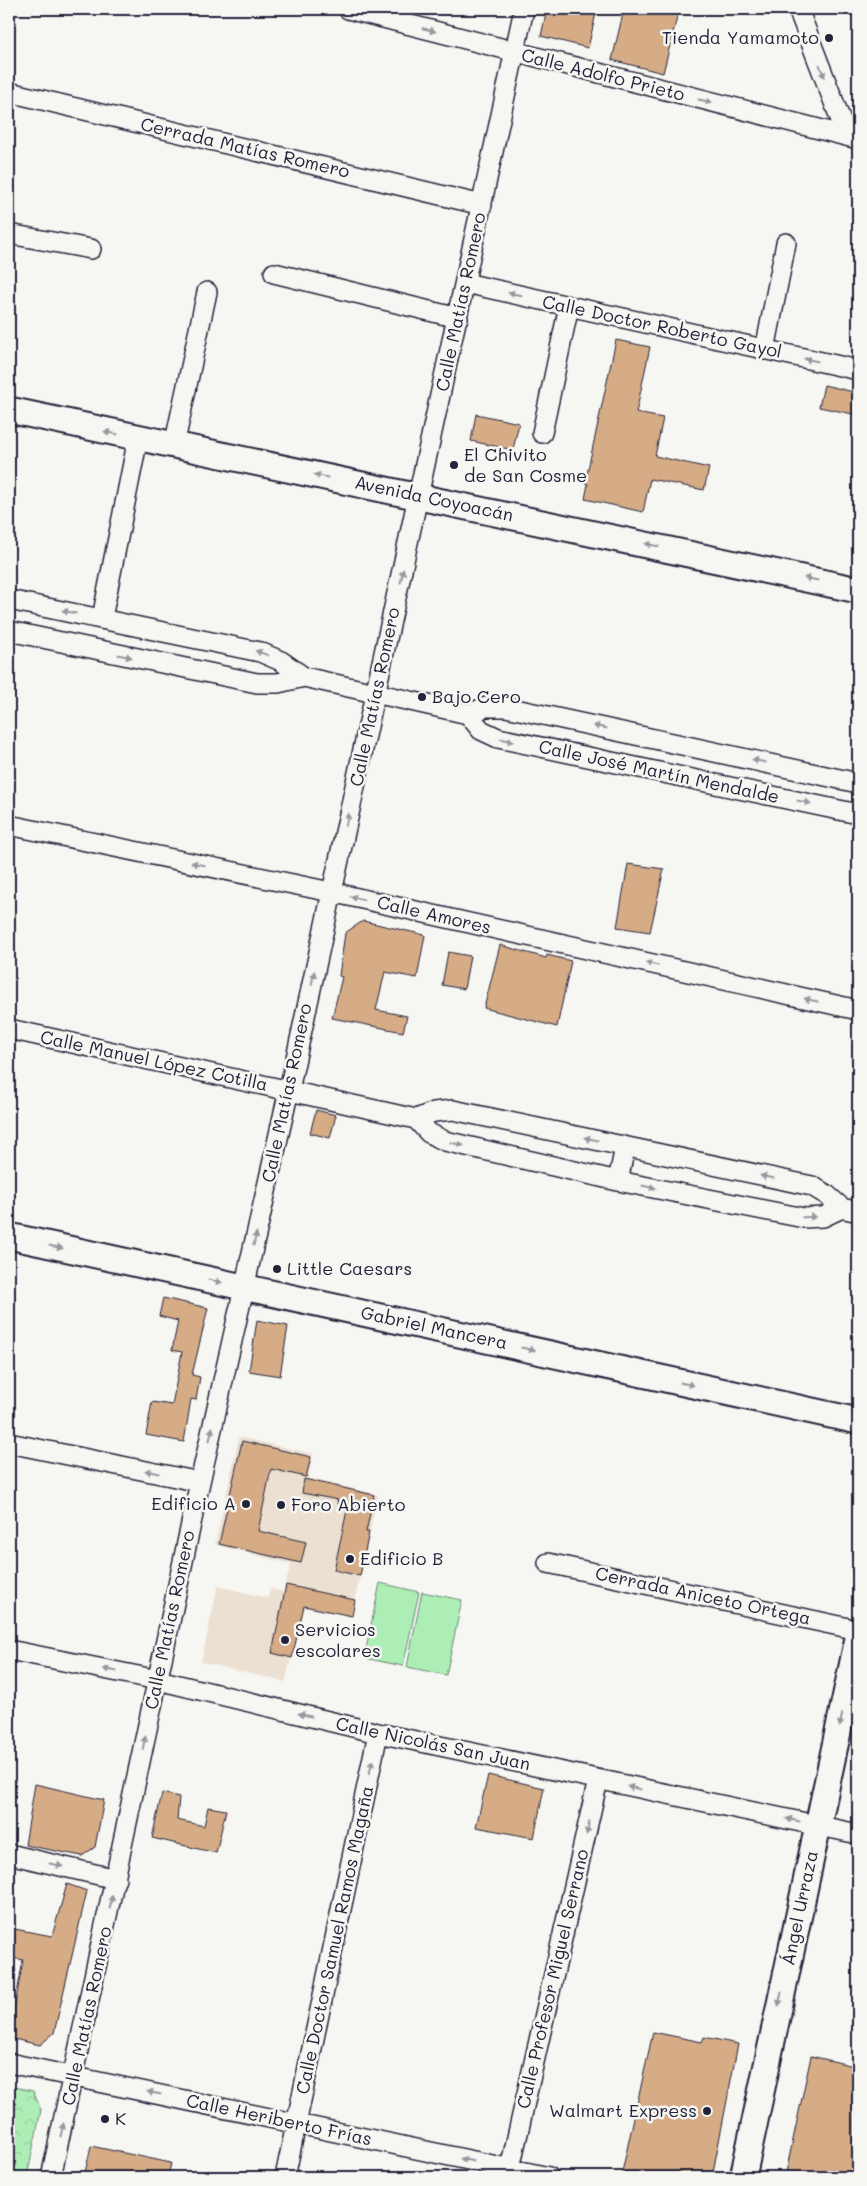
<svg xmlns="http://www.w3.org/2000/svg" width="867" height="2186" viewBox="0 0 867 2186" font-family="Mali,sans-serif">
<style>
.built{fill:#ece0d2}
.forest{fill:url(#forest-crowns);stroke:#688878}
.pitch{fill:#adeeb6;stroke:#688878}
.building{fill:#d6ac87;stroke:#22223b}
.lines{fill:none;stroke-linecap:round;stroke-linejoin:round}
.minor-casing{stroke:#22223b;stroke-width:22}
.major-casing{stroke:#22223b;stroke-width:29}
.minor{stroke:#f6f6f2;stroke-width:19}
.major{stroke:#f6f6f2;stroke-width:25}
.oneway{fill:#9797a0}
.poi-dot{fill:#22223b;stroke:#f6f6f2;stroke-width:2}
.labels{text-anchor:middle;stroke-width:5;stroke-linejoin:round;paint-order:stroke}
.poi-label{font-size:18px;fill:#22223b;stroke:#f6f6f2;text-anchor:start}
.street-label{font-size:18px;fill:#22223b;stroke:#f6f6f2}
</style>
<defs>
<pattern id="forest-crowns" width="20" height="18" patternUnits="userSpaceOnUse" patternTransform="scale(1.25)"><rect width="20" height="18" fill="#adeeb6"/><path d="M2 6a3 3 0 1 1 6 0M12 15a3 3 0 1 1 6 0" fill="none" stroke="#95cc9d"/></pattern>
</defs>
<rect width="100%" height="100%" fill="#f6f6f2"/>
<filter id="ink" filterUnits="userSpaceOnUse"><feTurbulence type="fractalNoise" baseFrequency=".02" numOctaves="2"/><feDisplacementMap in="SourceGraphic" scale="10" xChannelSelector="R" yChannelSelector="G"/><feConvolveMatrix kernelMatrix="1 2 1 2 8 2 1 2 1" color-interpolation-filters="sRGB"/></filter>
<g filter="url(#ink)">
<path class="built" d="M239,1437L313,1454L308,1478L378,1495L351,1616L305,1605L285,1682L201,1662L218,1586L268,1598L270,1589L283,1592L291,1564L215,1545Z"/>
<path class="forest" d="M9,2086L33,2091L41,2110L27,2177H9Z"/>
<path class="pitch" d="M380,1583L419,1592L403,1666L364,1658Z
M422,1592L462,1600L446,1675L407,1667Z"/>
<path class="building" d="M547,9H597L588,48L541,36Z
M624,9H679L663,73L612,60Z
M616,340L650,347L636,413L663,418L655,456L709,468L704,490L650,479L643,512L585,499L588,484L585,483Z
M824,385L858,393V415L819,407Z
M476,414L519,423L513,450L471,441Z
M628,864L664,869L650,932L617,927Z
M363,921L425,935L417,978L385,972L376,1010L407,1016L403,1032L332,1018L342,977L339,976L345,933Z
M500,945L546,958L547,955L571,961L557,1027L484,1008Z
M448,952L470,956L464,989L442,985Z
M316,1110L336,1115L330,1138L310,1133Z
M163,1298L208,1308L192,1375L200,1377L196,1400L191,1399L184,1442L146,1435L152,1402L172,1405L182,1352L172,1350L178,1321L159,1316Z
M257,1320L288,1326L280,1376L249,1371Z
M242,1441L311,1457L306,1477L271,1469L258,1531L306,1542L301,1563L219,1544Z
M304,1479L374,1495L366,1532H369L360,1576L334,1570L348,1506L337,1504L338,1500L302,1493Z
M286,1585L355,1600L352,1616L304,1606L292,1658L272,1653Z
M488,1775L544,1788L534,1838L476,1827Z
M35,1784L104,1800L95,1847L82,1856L25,1845Z
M162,1793L179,1797L177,1820L204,1826L208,1807L226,1810L216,1853L152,1838Z
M67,1884L87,1891L54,2033L40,2045L9,2038L23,1960L9,1957V1928L52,1936Z
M653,2032L702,2042L704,2037L738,2044L712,2177H648L622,2172Z
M811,2056L858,2067V2177H785Z
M91,2146L171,2163L168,2177H84Z"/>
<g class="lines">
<defs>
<path id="minor" d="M348,9L858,139
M798,9L847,136
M9,92L482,205
M9,234L91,249
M274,273L458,318
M465,283L858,370
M765,350L786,243
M542,433L569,306
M174,446L207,292
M9,600L260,652L281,661L304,677L468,714L486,707H506L858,783
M102,618L138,438
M9,631L257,683H278L304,677
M468,714L481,730L498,738L858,814
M9,825L331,892L858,1010
M9,1029L416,1119L429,1133L445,1141L618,1181L804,1218L823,1217L842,1208
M416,1119L434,1112L453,1110L812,1186L827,1195L842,1208L858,1212
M618,1181L625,1147
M9,1443L200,1482
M548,1563L858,1630
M9,1650L158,1680L378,1733L858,1834
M9,1854L116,1879
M9,2063L549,2177
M51,2177L200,1482L289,1090L524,9
M285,2177L378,1733
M508,2177L598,1780"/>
<path id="major" d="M9,410L858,590
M9,1236L858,1421
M743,2177L858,1638"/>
</defs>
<use href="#minor" class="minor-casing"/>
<use href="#major" class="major-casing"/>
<use href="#minor" class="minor"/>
<use href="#major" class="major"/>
</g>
<defs><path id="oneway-solid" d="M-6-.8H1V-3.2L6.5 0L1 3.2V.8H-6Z" transform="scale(1.25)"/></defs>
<g class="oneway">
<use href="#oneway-solid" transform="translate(429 30) rotate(15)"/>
<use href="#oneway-solid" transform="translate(822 71) rotate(69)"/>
<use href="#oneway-solid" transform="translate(705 101) rotate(14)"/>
<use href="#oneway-solid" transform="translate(515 294) rotate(-168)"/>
<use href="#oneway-solid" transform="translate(811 360) rotate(-168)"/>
<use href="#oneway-solid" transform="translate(111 433) rotate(-168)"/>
<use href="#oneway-solid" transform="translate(321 476) rotate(-168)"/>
<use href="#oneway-solid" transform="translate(652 545) rotate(-168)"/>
<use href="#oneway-solid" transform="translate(402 576) rotate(-78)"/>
<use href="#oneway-solid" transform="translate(811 579) rotate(-168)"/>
<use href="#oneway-solid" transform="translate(69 612) rotate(-169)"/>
<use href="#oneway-solid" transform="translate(262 653) rotate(-160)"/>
<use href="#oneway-solid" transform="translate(125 656) rotate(12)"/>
<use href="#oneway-solid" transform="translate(600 727) rotate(-168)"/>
<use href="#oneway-solid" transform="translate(507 740) rotate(12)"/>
<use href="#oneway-solid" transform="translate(759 761) rotate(-168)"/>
<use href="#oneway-solid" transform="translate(804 802) rotate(12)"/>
<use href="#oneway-solid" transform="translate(347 820) rotate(-77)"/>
<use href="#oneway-solid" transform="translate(198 864) rotate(-168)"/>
<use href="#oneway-solid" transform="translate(357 898) rotate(-167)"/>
<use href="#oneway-solid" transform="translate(652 964) rotate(-167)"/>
<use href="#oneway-solid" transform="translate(313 978) rotate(-78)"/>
<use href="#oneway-solid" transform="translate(811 1000) rotate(-167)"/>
<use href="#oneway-solid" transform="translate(591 1139) rotate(-168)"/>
<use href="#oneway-solid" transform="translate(457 1144) rotate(13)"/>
<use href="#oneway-solid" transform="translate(767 1177) rotate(-168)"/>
<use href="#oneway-solid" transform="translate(649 1187) rotate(11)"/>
<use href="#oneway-solid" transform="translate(809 1217) rotate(-2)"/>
<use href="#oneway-solid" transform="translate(255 1239) rotate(-77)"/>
<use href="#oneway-solid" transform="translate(56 1247) rotate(12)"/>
<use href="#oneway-solid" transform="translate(215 1281) rotate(12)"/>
<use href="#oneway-solid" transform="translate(528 1349) rotate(12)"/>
<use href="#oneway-solid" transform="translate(687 1384) rotate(12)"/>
<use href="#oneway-solid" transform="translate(211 1434) rotate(-77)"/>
<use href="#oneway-solid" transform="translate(152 1472) rotate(-168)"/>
<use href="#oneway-solid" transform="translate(110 1670) rotate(-169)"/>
<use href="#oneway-solid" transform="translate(305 1715) rotate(-167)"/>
<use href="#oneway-solid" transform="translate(841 1720) rotate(102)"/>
<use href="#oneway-solid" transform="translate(144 1743) rotate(-78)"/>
<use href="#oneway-solid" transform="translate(371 1767) rotate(-78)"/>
<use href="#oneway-solid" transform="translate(634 1788) rotate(-168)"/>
<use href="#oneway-solid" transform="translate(793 1820) rotate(-168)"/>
<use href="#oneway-solid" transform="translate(588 1828) rotate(103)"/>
<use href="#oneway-solid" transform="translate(56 1865) rotate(13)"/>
<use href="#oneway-solid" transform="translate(111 1902) rotate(-78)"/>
<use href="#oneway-solid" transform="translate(780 1999) rotate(102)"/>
<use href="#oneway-solid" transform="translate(154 2093) rotate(-168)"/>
<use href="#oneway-solid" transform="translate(62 2130) rotate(-77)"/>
<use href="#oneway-solid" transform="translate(467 2160) rotate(-168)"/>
</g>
</g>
<g class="poi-dot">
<circle cx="829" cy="38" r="5"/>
<circle cx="454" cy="465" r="5"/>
<circle cx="422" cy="697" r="5"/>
<circle cx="277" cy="1269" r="5"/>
<circle cx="246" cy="1504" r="5"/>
<circle cx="281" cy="1505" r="5"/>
<circle cx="350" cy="1559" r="5"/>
<circle cx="285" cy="1640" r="5"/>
<circle cx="707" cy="2111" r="5"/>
<circle cx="105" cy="2119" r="5"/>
</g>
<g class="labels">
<g class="poi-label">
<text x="819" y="44" text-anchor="end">Tienda Yamamoto</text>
<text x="464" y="461">El Chivito<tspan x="464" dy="21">de San Cosme</tspan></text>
<text x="432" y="703">Bajo Cero</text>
<text x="287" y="1275">Little Caesars</text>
<text x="236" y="1510" text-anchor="end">Edificio A</text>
<text x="291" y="1511">Foro Abierto</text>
<text x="360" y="1565">Edificio B</text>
<text x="295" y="1636">Servicios<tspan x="295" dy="21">escolares</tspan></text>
<text x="697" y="2117" text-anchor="end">Walmart Express</text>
<text x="115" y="2125">K</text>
</g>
<g class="street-label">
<text transform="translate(603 75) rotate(14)" y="6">Calle Adolfo Prieto</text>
<text transform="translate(245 148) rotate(13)" y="6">Cerrada Matías Romero</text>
<text transform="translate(461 302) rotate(-78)" y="6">Calle Matías Romero</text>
<text transform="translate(662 327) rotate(12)" y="6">Calle Doctor Roberto Gayol</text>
<text transform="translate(434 499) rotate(12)" y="6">Avenida Coyoacán</text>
<text transform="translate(375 697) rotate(-78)" y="6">Calle Matías Romero</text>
<text transform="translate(659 772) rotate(12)" y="6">Calle José Martín Mendalde</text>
<text transform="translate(434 915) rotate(13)" y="6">Calle Amores</text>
<text transform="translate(154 1061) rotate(12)" y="6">Calle Manuel López Cotilla</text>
<text transform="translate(287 1093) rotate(-78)" y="6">Calle Matías Romero</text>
<text transform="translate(434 1328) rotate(12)" y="6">Gabriel Mancera</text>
<text transform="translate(703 1596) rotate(12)" y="6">Cerrada Aniceto Ortega</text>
<text transform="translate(170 1620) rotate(-78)" y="6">Calle Matías Romero</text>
<text transform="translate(433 1744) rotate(12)" y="6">Calle Nicolás San Juan</text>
<text transform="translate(800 1908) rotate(-78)" y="6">Ángel Urraza</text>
<text transform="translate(335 1940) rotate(-78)" y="6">Calle Doctor Samuel Ramos Magaña</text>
<text transform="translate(553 1979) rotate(-77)" y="6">Calle Profesor Miguel Serrano</text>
<text transform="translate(87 2016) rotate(-78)" y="6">Calle Matías Romero</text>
<text transform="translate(279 2120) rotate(12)" y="6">Calle Heriberto Frías</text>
</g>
</g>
<rect width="867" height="2186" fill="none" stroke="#f6f6f2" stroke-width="30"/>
<rect x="15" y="15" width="837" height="2156" fill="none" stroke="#22223b" stroke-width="2" filter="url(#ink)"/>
</svg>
